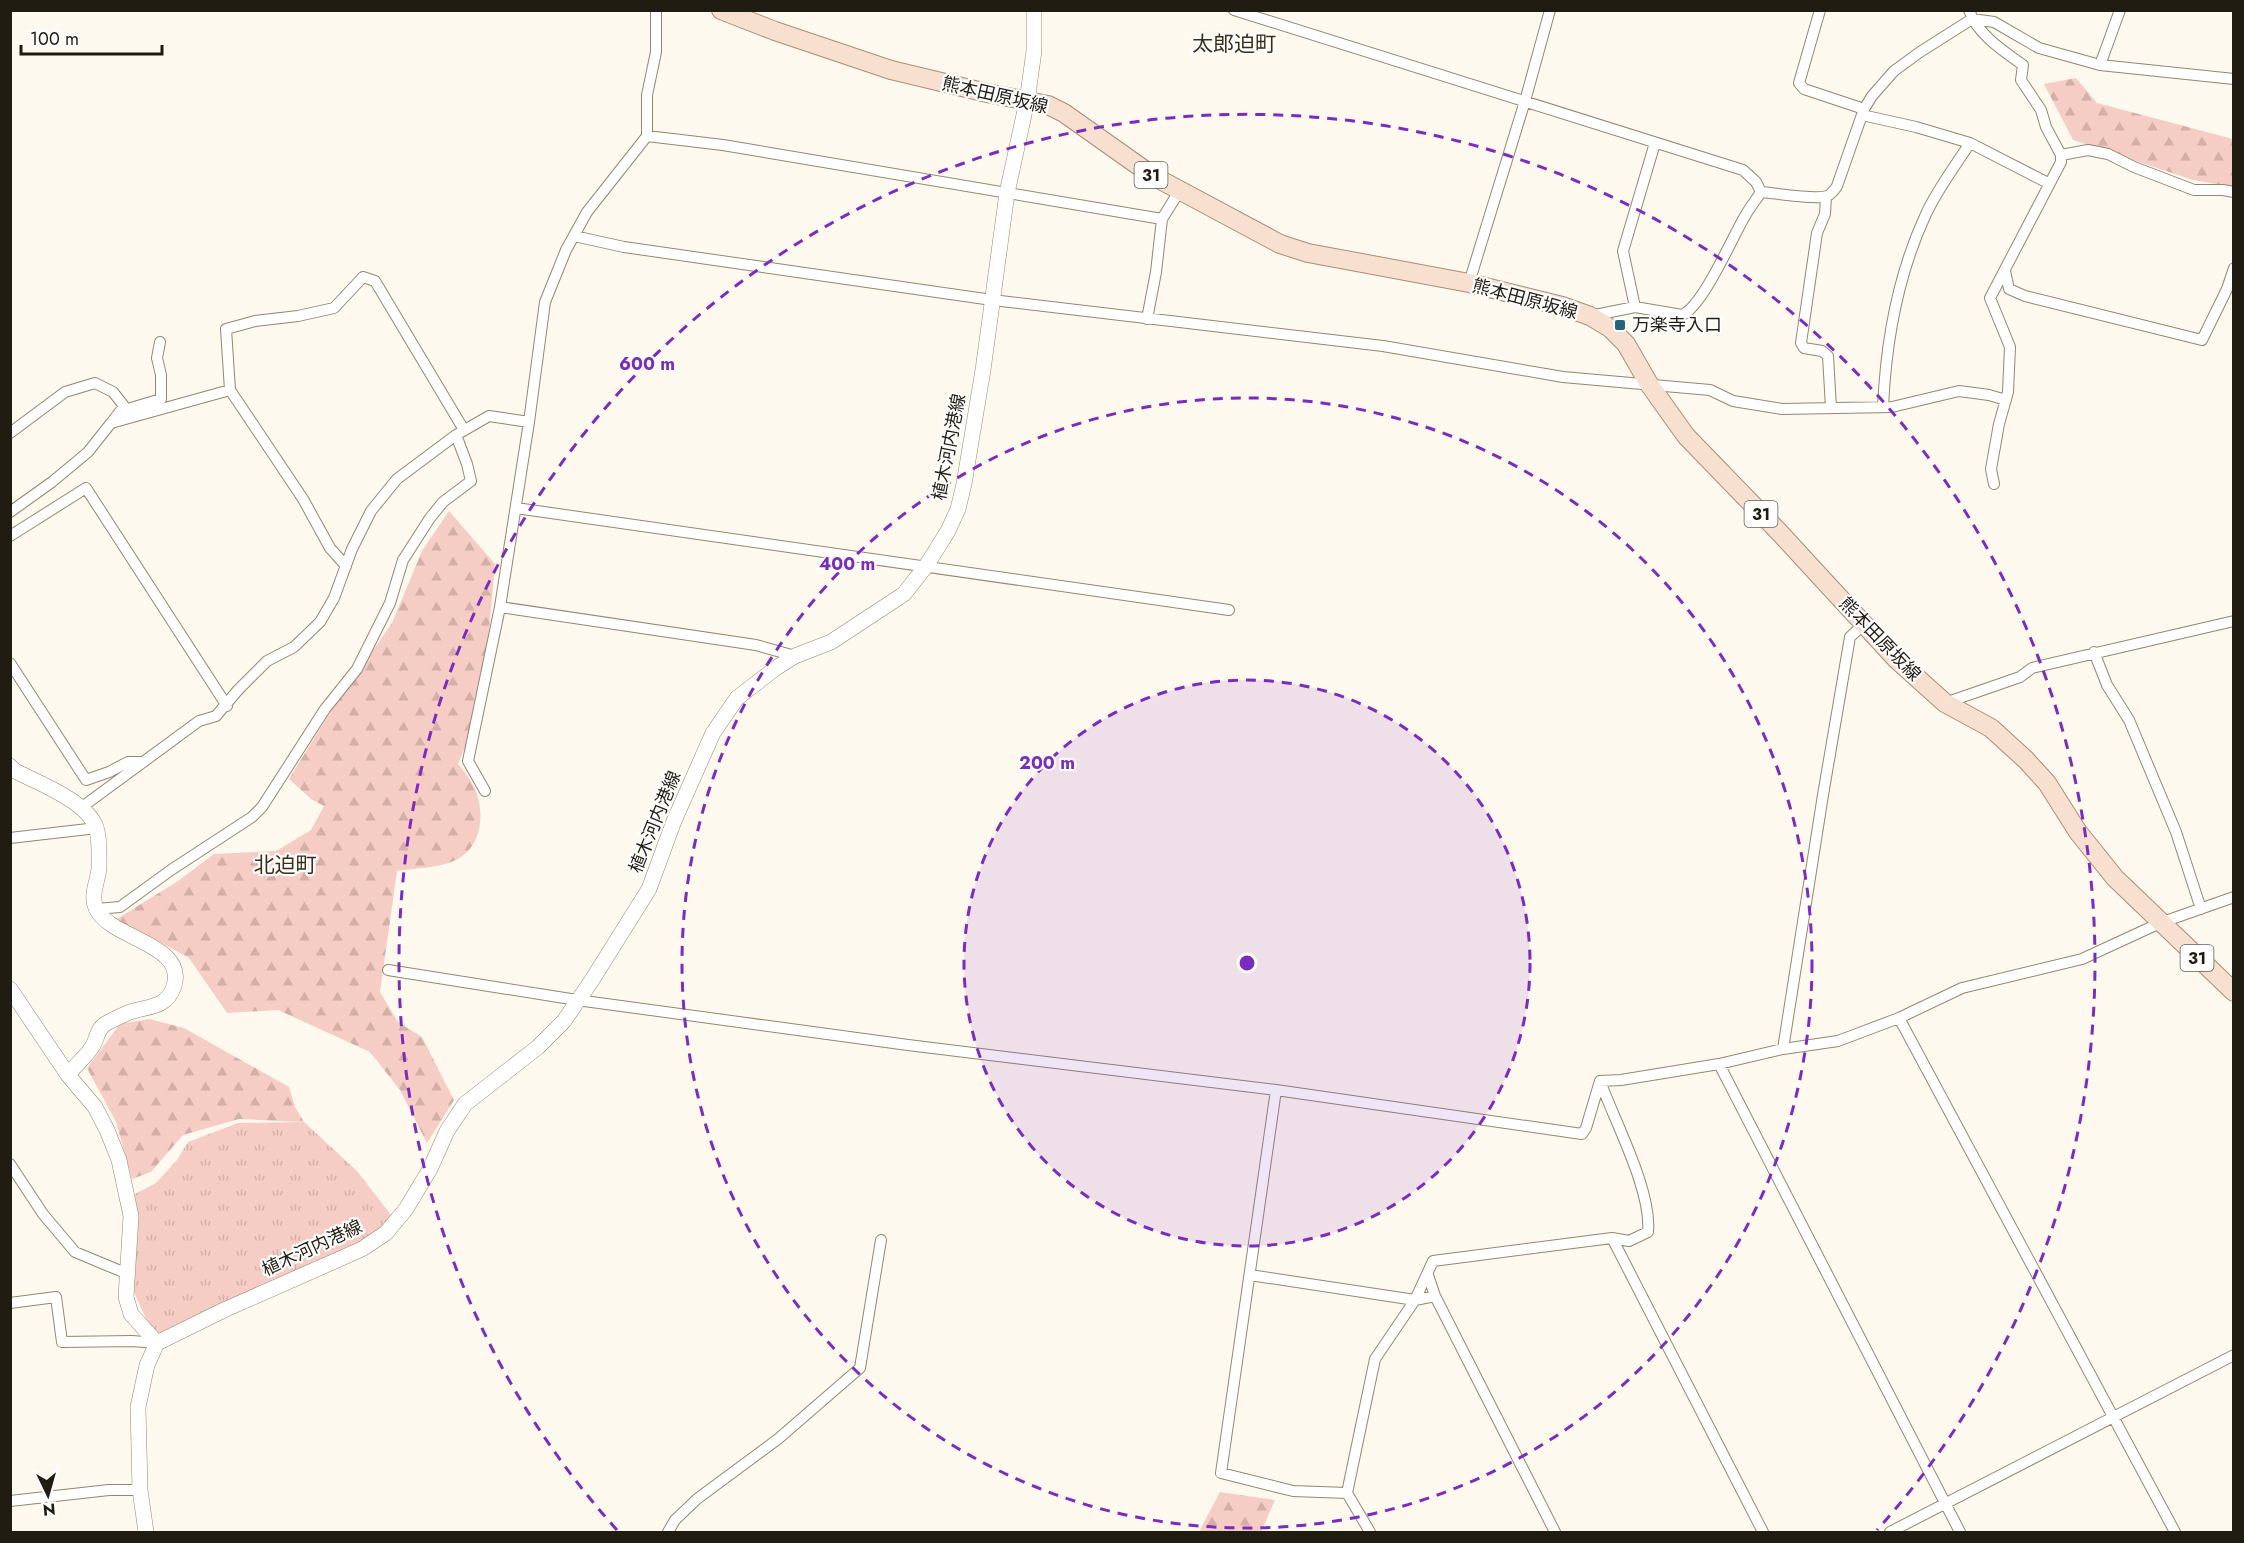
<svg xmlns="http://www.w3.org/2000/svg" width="2244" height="1543" viewBox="0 0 2244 1543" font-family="Jost,'Noto Sans JP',sans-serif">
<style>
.grass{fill:url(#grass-tufts)}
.forest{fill:url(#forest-firs)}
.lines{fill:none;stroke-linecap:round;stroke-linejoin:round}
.street-casing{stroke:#94876e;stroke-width:12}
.secondary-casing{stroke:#94876e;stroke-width:16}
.primary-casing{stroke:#a98e78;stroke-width:20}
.street{stroke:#fff;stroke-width:10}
.secondary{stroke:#fff;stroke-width:15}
.primary{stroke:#f7e0cf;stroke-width:18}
.ring{fill:none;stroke:#7b2cbf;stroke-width:3;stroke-dasharray:10 8}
.poi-dot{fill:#226577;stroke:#fff;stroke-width:2}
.labels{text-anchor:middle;stroke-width:4.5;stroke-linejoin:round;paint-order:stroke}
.shield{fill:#fff;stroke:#646059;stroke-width:1.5}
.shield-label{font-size:16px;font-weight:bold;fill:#211c12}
.street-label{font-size:18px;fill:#211c12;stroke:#fff}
.poi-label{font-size:18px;fill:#211c12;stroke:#fff;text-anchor:start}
.quarter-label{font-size:21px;fill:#382e17;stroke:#fff}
.centre{fill:#7b2cbf;stroke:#fff;stroke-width:3}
.ring-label{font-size:18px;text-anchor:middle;font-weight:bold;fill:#7b2cbf;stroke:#fff;stroke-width:4.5;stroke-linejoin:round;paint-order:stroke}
</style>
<defs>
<pattern id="grass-tufts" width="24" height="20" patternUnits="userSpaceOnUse" patternTransform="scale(1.5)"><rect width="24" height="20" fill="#f6cdc5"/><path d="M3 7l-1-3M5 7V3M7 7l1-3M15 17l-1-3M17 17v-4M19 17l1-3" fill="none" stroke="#d3afa8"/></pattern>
<pattern id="forest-firs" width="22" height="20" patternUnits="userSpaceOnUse" patternTransform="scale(1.5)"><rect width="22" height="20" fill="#f6cdc5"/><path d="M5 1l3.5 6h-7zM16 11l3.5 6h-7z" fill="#d3afa8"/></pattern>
</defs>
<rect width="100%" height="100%" fill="#fef9ee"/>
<path class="grass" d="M304,1122L357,1171L391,1215L362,1249L157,1343L134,1292L138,1223L135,1194L156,1183L177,1160L188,1142L238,1123Z"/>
<path class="forest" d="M2076,78L2097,103L2233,139V187L2193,180L2073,140L2044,84Z
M449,511L495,564L489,630L476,720L458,764C463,770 468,776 472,783C486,808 484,846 456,860C440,868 415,868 397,871L380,992L398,1022L422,1037L454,1100L427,1143L400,1090L370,1052L278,1010L227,1013L189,958L149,936L112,922L178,881L214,854L276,851L311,830L324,806L311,799L289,779L331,711L392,623L422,551Z
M149,1019L184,1028L289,1087L295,1107L304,1122L239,1119L183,1135L151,1172L132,1179L116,1122L87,1068L120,1024Z
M1220,1492L1275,1500L1261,1532H1199Z"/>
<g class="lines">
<defs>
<path id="street" d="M656,10V52L647,95V136L587,212L566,250L545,302L529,422L500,607L756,645L795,656
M1234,10L1743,170L1756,182L1761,192
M1820,10L1799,83L1804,89L1864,109
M1969,10C1977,34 2003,51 2023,65L2021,80L2041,110L2046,127L2061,155V162L1990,298L2010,347L2008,392L1999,424L1991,469L1994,484
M2100,65L2120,10
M1862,115L1916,127L1970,143L2048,183
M647,136L723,145L1162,219
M2061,155L2088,150L2108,154L2134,167L2194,190H2223L2234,192
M1761,192C1774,193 1817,200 1827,196C1832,194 1835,189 1837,186L1864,109L1872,96L1894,71L1920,52L1972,19L1994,22L2039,48L2100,65L2234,79
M1826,197L1825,214L1817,233L1801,343L1804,348L1822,351L1828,356L1831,408
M574,236L624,247L992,300L1383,346L1563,377L1710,390L1733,401L1782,409L1892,407L1959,391L1989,395L2006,400
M2005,271L2009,289L2025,296L2202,340L2227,289L2234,268
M1469,283L1525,101L1550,10
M1635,307L1623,251L1655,143
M1590,316L1635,307L1682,315C1703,306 1732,238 1745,216C1750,207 1756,200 1761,192
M1147,319L1156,272L1162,219L1180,190
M1883,407C1886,341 1898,274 1926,214C1937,190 1955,166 1970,143
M121,415L131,408L161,399V375L157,358L160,342
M10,433L65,392L95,383L113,392L124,406L112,422
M516,508L1229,610
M10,512L52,482L88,452L111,423L230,390
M10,536L86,488L227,706
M346,566L330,548L303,499L230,390L226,329L255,321L298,316L334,308L363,277L375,281L464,430
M2094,652L2107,685L2129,720L2176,832L2201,909
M10,663L86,780L109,772L128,762H143
M1945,703L2020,677L2032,668L2234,621
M485,791L468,761L500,607
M82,807L199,721L216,716L238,690L267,661L294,647L320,622L334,598L352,549L371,511L397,479L456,435
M10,838L97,828
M96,909L120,907L171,870L252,817L262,807L325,709L357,669L390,603L403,560L430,518L443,502L471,481L467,464L456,435L489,416L529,422
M388,970L577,1000L908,1045L1276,1090L1582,1134L1586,1128L1600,1081
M1899,1018L2175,1532
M1783,1049L1823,795L1850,637L1864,624
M1719,1064L1960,1532
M1276,1090L1221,1473L1293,1491L1347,1493
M10,1164L43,1214L75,1252L128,1274
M1612,1238L1763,1532
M1250,1275L1415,1300L1435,1296
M1428,1275L1435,1296L1555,1532
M10,1303L56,1297L62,1342L132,1341L157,1343
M10,1501L109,1490H140
M668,1532L675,1520L697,1499L778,1439L860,1368L881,1240
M1370,1532L1347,1493L1375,1359L1415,1300L1433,1261L1612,1238L1629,1241L1648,1232C1652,1191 1615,1122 1600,1081L1621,1080L1719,1064L1783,1049L1838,1041L1899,1018L1962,988L2082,959L2160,923L2234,897
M1890,1532L2234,1355"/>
<path id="secondary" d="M10,766L15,771C39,783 86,801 96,827C100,838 99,856 99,868C98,881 90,895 96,908C109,939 187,943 174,986C167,1008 149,1006 130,1012C122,1015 113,1020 105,1024C97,1029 97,1040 92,1047C86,1057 75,1065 68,1075L95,1107L107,1130L119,1160L131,1216L126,1297L131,1314L157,1343
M10,989L68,1075
M146,1532L140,1490L138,1407L147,1365L157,1343L224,1310L362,1249L386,1233L406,1209L430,1169L447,1131L465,1104L538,1047L564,1021L592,980L649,889L674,821L713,733L737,698L776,668L795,656L831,642L904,594L926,566L948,531L958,509L964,484L983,370L1007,193L1027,101L1034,51V10"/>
<path id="primary" d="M721,10L775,31L891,70L987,93L1048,105L1064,113L1153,176L1280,244L1308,253L1469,283L1562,306L1590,316L1610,328L1626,344L1649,384L1686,436L1780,533L1896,659L1945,703L1991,728L2026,760L2047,783L2078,832L2115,878L2234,992"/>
</defs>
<use href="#street" class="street-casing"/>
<use href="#secondary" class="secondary-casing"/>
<use href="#primary" class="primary-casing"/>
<use href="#street" class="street"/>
<use href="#secondary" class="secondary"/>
<use href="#primary" class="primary"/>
</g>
<circle cx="1247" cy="963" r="283" fill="#7b2cbf" fill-opacity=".12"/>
<g class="ring">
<circle cx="1247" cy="963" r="283"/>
<circle cx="1247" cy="963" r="565"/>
<path d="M617 1530A848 848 0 1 1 1877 1530"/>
</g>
<rect class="poi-dot" x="1614" y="319" width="12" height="12" rx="3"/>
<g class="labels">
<g class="shield">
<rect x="1134.5" y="162" width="33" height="26" rx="4.5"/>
<rect x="1744.5" y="501" width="33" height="26" rx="4.5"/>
<rect x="2180.5" y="945" width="33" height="26" rx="4.5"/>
</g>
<g class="shield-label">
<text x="1151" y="181">31</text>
<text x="1761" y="520">31</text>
<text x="2197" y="964">31</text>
</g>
<g class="street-label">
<text transform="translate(995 95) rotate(13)" y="6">熊本田原坂線</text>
<text transform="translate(1525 299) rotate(15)" y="6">熊本田原坂線</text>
<text transform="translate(949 447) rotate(-79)" y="6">植木河内港線</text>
<text transform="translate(1880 639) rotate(46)" y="6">熊本田原坂線</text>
<text transform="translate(655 822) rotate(-68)" y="6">植木河内港線</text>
<text transform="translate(312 1248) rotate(-25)" y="6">植木河内港線</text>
</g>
<g class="poi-label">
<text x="1632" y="331">万楽寺入口</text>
</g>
<g class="quarter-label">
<text x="1234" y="51">太郎迫町</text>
<text x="285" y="872">北迫町</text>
</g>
</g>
<circle cx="1247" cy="963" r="9" class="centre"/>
<g class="ring-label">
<text x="647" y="370">600 m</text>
<text x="847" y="570">400 m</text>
<text x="1047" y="769">200 m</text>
</g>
<rect width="2244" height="1543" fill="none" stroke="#211c12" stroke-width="24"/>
<g transform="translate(48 1495) rotate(175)" stroke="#ffffff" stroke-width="4.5" paint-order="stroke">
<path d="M0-4.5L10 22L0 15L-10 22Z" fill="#211c12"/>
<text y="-9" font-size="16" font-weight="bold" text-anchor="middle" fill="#211c12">N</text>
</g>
<path d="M21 45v9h141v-9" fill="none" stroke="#211c12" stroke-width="3"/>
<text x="30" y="45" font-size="18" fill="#211c12" stroke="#ffffff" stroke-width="4.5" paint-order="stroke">100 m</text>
</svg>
